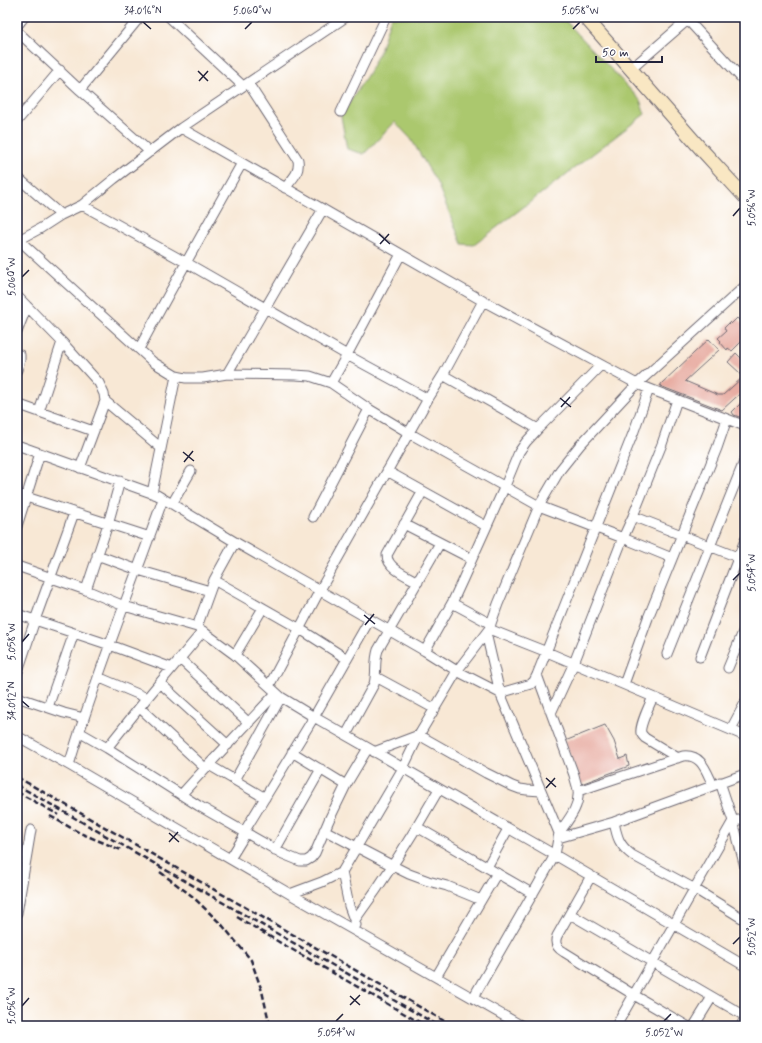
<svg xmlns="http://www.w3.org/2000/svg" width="762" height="1043" viewBox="0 0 762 1043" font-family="Mynerve,sans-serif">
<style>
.green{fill:#abc86e;stroke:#667554}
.building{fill:#e8ada3}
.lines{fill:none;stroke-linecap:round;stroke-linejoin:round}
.minor-casing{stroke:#6d6771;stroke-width:11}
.secondary-casing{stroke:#6d6771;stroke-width:15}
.minor{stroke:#fff;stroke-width:9}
.secondary{stroke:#f9e7c3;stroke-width:13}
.rail{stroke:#22223b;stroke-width:2.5;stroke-dasharray:6 3;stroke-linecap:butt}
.ticks{fill:none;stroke:#22223b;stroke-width:1.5}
.neatline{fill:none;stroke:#22223b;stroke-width:1.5}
.ticks-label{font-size:10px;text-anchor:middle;fill:#22223b}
</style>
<rect width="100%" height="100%" fill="#fff"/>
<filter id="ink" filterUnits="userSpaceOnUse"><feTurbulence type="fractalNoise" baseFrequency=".025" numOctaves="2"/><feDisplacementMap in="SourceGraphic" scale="8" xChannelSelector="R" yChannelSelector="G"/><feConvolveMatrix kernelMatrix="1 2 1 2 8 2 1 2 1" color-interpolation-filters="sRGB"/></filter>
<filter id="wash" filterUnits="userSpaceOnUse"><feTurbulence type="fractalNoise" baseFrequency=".012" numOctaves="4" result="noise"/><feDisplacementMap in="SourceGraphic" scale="16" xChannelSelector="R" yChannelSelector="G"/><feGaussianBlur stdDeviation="0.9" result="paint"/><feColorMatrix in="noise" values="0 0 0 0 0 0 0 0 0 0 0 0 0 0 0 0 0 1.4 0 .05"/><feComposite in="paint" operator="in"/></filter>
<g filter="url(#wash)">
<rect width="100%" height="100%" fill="#f8e8d5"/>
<path class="green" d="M391,17H562L640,100L645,114L474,245L462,244L437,183L411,139L395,122L364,154L347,149L341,116L368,74L380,51Z"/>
<g id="blocks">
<path class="building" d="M737,318L742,323L743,322L745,324V338L732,351L728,348L727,350L720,342L721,341L718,338L726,331L724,328L730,322L731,324Z
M709,339L719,350L685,381L718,395H723L742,378L741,374L728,362L736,353L745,362V389L722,410L660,386L662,383Z
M742,402L745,404V419L734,415L732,412Z
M605,725L614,741L620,759L627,756L629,766L581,784L565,741Z"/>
</g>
</g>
<g filter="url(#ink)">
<use href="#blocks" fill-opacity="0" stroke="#6d6771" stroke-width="1"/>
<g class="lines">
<defs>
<path id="minor" d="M169,17L243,86
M685,17L745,82
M17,26L24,17
M17,31L80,90L150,152
M631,69L691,17
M248,83L298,160C300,173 293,178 285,188
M80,90L140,17
M341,112L386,17
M17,121L60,70
M181,128L483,301L624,377L637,384L745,426
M17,177L61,215
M82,205L187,263L347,355L428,399
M19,240L153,362L176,376L186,378H203L227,374L295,375L310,376L331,383L369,409L409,433L539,506L623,538L672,558
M17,241L41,228L61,215L82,205L114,179L181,128L346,17
M17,296L62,342L99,383L104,394L105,401L80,468
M17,332L27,306
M139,349C172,287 207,225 242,163
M17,354L20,355V360L17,370
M227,374L323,209
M443,375L538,429
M331,383L347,355L401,254
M105,401L161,448
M17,404L93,431
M39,412L62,342
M17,445L157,495L235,542L425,651L457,671L500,693L531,684L534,681L537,675L570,592L634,431L649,389
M387,471L486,526
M152,493L176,376
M17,494L150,537
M172,504L191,471
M633,516L745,560
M313,517L369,409
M404,524L472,559
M17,526L40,453
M97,555L138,570L210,591
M17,566L86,590L124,606L197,627L235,655L281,697L314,717L555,855L745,966
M214,580L300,629L347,659
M418,582C407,576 387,568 387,555L423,491
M86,590L108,524L120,481
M452,603L491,624
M17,614L110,645L172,668
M197,627L214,580L235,542
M489,629L547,652L745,736
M425,651L452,603L463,579L472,559L505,486L519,452L526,442L538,429L601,365
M667,654L745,459
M235,655L263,608
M700,657L745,540
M180,659L249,723
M728,668L745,627
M17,674L35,620L74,513
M537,675L574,775C575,780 577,785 578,790C580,807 568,820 559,833
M98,677L147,698
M376,677L435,709
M160,683L228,745
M624,684L648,618L717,448L727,419
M269,686L320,590L428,399L443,375L483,301
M17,697L64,713L84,718
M653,697C650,704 639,726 641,733C642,735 643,736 645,738L678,758
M48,707L74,633
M140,708L205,768
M551,713L574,663L623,538L633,516L662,444L677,400
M731,729L745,703
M79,732L107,748L199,806L283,854L300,861H306L311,858L315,853L329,820L346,785L368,748
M346,735L374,684C377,673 374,662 378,650L440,543
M17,736L69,765L290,894L522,1026
M107,748L147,698L203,631
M292,752L346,785
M374,752L419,735L486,773L512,786L520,789L527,790L541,791
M69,765C96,675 132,587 163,499
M209,765L265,798
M235,780L281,697
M720,782L733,821L745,867
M578,791L683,756C702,754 706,771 713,785
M181,795C212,760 245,727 276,693
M614,822C617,837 619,845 632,855L695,889L745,920
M417,827L533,894
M324,830L393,866L409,874L428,881L447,886L481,900
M244,832L314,717L370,619
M558,838L614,822L745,774
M275,850L321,769
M230,859L246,833
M487,867L508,829
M342,872L349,906L356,925
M591,876L557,936C554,944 557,948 564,952L634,995L687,1026
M290,894L322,882L342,872L403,768L419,735L447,688L457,671L489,629L498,604L539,506L560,470L580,445L637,384L745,286
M17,913L31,830
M570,914L745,1016
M354,921C385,879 413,835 439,789
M436,977L497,873
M473,998L555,855L559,833L500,693L486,633
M616,1026L733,821L745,819
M694,1026L712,997
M741,1026L745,1018"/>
<path id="secondary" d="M585,17L701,149L745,197"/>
</defs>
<use href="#minor" class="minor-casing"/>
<use href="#secondary" class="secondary-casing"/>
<use href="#minor" class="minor"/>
<use href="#secondary" class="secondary"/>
<path class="rail" d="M17,777L453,1026
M17,785L439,1026
M17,792L59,815
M50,816L80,833L121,850
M160,872L192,896L223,926L251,960L262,991L270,1026
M237,917L279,942L426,1026"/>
</g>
</g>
<path class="ticks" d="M143,22L151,29M245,29L252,22M573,29L580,22M198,71L208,81M199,81L208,71M733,216L740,208M379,234L390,244M380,244L389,234M22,277L29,270M560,398L571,407M561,407L570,397M183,452L194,461M184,462L193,451M733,580L740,573M364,615L375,624M365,625L374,614M22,642L29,634M22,701L29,707M546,778L556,787M546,788L555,778M169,833L179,842M169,842L178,832M733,944L740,937M350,996L360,1005M350,1005L360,995M22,1006L29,998M336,1021L343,1014M664,1021L671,1014"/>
<rect width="762" height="1043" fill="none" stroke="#fff" stroke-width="44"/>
<path d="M596 56v6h66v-6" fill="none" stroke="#22223b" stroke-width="2"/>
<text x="602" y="56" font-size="12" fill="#22223b" stroke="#ffffff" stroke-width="3" paint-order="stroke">50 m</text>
<rect x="22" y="22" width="718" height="999" class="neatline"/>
<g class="ticks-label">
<text x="143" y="14">34.016°N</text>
<text x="252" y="14">5.060°W</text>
<text x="580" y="14">5.058°W</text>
<text transform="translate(751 208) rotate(-90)" y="4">5.056°W</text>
<text transform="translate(11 277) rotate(-90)" y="4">5.060°W</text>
<text transform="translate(751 573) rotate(-90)" y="4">5.054°W</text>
<text transform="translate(11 642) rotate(-90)" y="4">5.058°W</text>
<text transform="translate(11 701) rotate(-90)" y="4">34.012°N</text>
<text transform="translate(751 937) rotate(-90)" y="4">5.052°W</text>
<text transform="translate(11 1006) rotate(-90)" y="4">5.056°W</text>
<text x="336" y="1036">5.054°W</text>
<text x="664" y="1036">5.052°W</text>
</g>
</svg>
